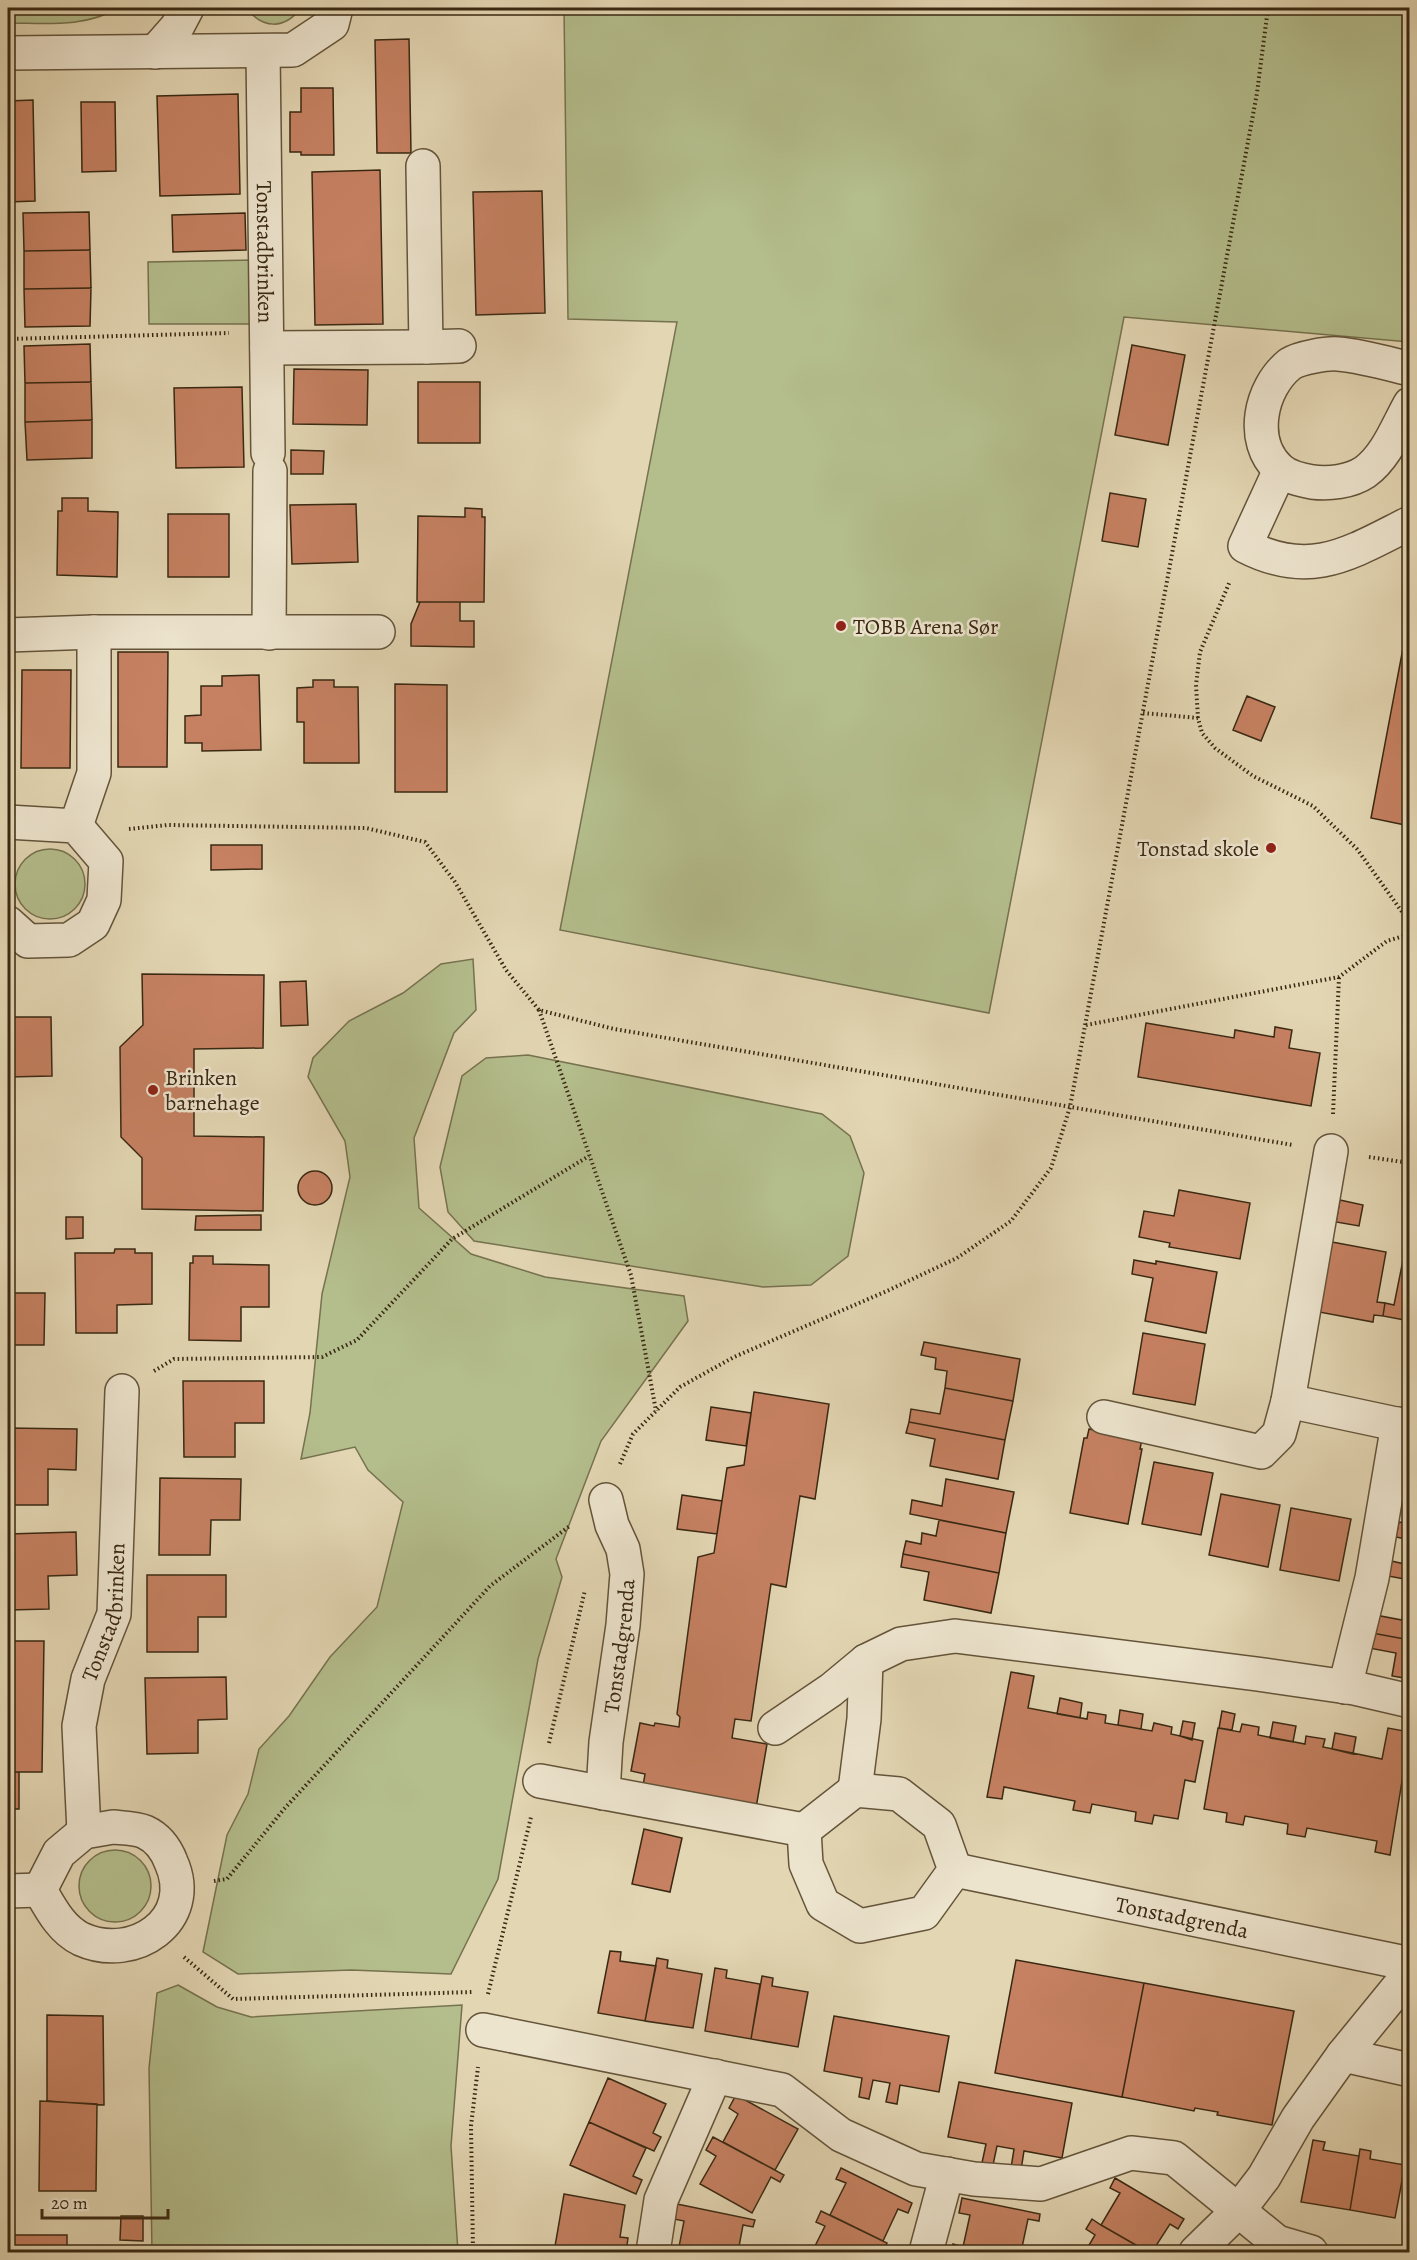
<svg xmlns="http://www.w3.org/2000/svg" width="1417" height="2260" viewBox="0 0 1417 2260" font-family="Alegreya,serif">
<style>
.green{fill:#b4bd8c;stroke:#76724f;stroke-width:1.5}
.building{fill:#c68162;stroke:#392812;stroke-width:1.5}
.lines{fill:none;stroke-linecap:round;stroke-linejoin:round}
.minor-casing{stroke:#64543a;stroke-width:36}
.path{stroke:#392812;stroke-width:4;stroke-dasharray:1.5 3;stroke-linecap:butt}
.minor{stroke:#ede4ce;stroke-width:33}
.poi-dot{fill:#8f2418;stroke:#ede4ce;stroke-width:2}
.labels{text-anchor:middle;stroke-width:5;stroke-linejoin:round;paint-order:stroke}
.street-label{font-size:22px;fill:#392812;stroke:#ede4ce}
.poi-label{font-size:22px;fill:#392812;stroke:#ede4ce;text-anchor:start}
</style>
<rect width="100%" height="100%" fill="#e3d6b3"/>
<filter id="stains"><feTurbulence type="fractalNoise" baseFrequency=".00333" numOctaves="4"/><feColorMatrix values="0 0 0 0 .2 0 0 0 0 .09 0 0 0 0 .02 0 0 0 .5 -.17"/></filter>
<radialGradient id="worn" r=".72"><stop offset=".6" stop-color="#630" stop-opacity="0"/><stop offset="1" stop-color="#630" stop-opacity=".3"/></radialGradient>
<path class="green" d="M8,8H118C85,28 45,23 8,23Z
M246,8H301C284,30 263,29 246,8Z
M564,8H1409V342L1124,317L989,1013L560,930L677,322L568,319Z
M254,260L255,324H149L148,262Z
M15 884a35 35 0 1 1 70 0a35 35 0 1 1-70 0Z
M473,959L476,1010L454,1033L414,1138L419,1208L471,1254L545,1277L684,1296L688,1321L601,1441L556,1559L562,1577L538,1659L498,1879L451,1974L351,1970L238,1974L203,1952L227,1835L248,1794L259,1749L289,1716L330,1657L377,1607L403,1502L368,1470L355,1447L301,1459L310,1413L322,1294L350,1177L345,1141L308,1077L313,1058L349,1021L403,993L441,964Z
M528,1055L822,1114L850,1136L864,1173L848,1256L811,1285L763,1287L474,1241L448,1212L440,1167L462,1076L486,1058Z
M79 1886a36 36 0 1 1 72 0a36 36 0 1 1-72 0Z
M178,1985L217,2007L251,2017L462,2005L451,2146L458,2252H152L149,2068L157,1993Z"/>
<path class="building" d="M409,39L411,153H377L375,40Z
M301,88H333L334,155H301V152H290V112H301Z
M238,94L240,194L160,196L157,96Z
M33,100L35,201L8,202V101Z
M81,102H115L116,171L82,172Z
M380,170L383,324L315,325L312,172Z
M542,191L545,313L476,315L473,192Z
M89,212L90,250L24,251L23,213Z
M245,213L246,250L173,252L172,215Z
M90,250L91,288L24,289V251Z
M91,288L90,326L25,327L24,289Z
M90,344L91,382L25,383L24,346Z
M1132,345L1185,355L1168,445L1115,435Z
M294,369L368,370L367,425L293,424Z
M91,382L92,420L25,422V383Z
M418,382H480V443H418Z
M242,387L244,467L176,468L174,388Z
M92,420V458L27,460L25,422Z
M291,450L324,451L323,474H291Z
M1110,493L1146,499L1138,547L1102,541Z
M62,498H88V511L118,512L117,577L57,575L58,511H62Z
M356,504L358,562L292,564L290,505Z
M465,508L482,509V517H485L484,602H417L418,516L465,517Z
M168,514H229V577H168Z
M420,602H460V621H474V647L411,646V624Z
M1410,611V826L1371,818Z
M118,652H168L167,767H118Z
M22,670H71L70,768H21Z
M259,675L261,750L202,751V743H185V716L201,715V686H222V676Z
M313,680H334V687H358L359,763H304V722H297V688L313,687Z
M395,684L447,685V792H395Z
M1247,696L1275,707L1261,741L1233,730Z
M211,845H262V869L211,870Z
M142,974L264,975L263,1048L194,1049V1136L264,1137L263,1211L142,1209V1158L121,1137L120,1047L143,1025Z
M306,981L308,1025L281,1026L280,982Z
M8,1017H51L52,1076L8,1077Z
M1146,1023L1234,1038L1235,1030L1274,1037L1275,1027L1292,1030L1289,1048L1320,1053L1311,1106L1138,1077Z
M298 1188a17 17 0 1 1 34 0a17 17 0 1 1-34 0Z
M1179,1190L1250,1203L1240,1259L1169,1247L1170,1243L1139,1237L1144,1211L1174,1216Z
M1340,1200L1363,1205L1359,1226L1336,1222Z
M261,1215V1230H195L196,1216Z
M66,1217H83V1238L66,1239Z
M1332,1242L1386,1252L1377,1302L1385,1303L1383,1316L1374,1315L1373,1322L1319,1312Z
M115,1249H135V1253H152V1304L117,1305V1333H76L75,1253H114Z
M1404,1255L1410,1256V1321L1383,1316L1385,1303L1394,1305Z
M193,1256H213V1264L269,1265V1307H241V1341L189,1340L190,1263H193Z
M1134,1260L1156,1264V1261L1217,1272L1206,1333L1145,1321L1153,1278L1132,1274Z
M8,1293H45L44,1345H9L10,1372H8Z
M1143,1333L1205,1344L1195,1405L1133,1394Z
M924,1342L1020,1359L1013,1401L945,1388L947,1371L935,1369L936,1358L921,1355Z
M183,1381H264V1423H235V1457H184Z
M945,1388L1013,1401L1005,1440L909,1422L911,1409L940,1414Z
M754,1392L829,1404L815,1499L800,1496L786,1587L771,1584L751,1721L735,1719L732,1738L767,1744L756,1808L643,1786L645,1774L631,1771L640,1723L654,1726L655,1723L679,1727L680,1717L677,1714L698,1557L714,1553L727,1468L744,1465Z
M711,1407L751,1413L746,1446L706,1440Z
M909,1422L1005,1440L998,1479L930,1466L935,1439L906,1433Z
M8,1428L77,1429L76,1470L48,1469V1505H8Z
M1089,1429L1142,1439L1140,1449H1142L1128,1524L1070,1513L1084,1438H1087Z
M1154,1462L1213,1473L1201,1535L1142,1524Z
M160,1478L241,1479L240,1520H211L210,1555H159Z
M946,1479L1014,1492L1006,1533L910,1514L912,1500L942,1506Z
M1406,1485L1410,1486V1500L1403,1499Z
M1221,1494L1280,1505L1268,1567L1209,1555Z
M682,1495L722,1501L717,1534L677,1529Z
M1291,1508L1351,1519L1339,1581L1280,1570Z
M939,1520L1006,1533L999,1573L903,1554L906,1541L921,1544L922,1533L936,1536Z
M1399,1522L1410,1524V1540L1396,1537Z
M76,1532L77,1575L48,1576L49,1609L8,1610V1534Z
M903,1554L999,1573L991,1613L924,1600L929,1572L901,1567Z
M1406,1555L1410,1556V1580L1388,1576L1391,1561L1405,1564Z
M147,1575H226V1617H198V1652H147Z
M1406,1596L1410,1597V1640L1372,1633L1375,1615L1402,1620Z
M1372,1633L1410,1640V1679L1392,1676L1396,1653L1369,1648Z
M8,1641H44L42,1772H8Z
M1011,1672L1034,1676L1028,1708L1087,1719L1088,1712L1106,1715L1105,1723L1152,1731L1154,1723L1172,1727L1171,1734L1203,1741L1195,1782L1185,1780L1178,1819L1154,1815L1152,1824L1135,1821L1136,1812L1092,1804L1090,1813L1073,1810L1075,1801L1004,1787L1002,1799L987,1797Z
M226,1677L227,1719L198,1720V1753L147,1754L145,1678Z
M1060,1698L1082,1703L1080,1718L1057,1714Z
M1120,1710L1143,1714L1141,1729L1118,1725Z
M1222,1711L1235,1714L1232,1730L1219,1728Z
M1183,1721L1195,1723L1192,1740L1180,1736Z
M1273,1722L1296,1726L1293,1742L1270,1738Z
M1242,1724L1259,1727L1258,1735L1305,1744L1306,1736L1325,1739L1323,1747L1382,1759L1388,1728L1410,1732L1390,1855L1375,1852L1377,1841L1307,1828L1305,1837L1287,1834L1288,1824L1245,1816L1243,1825L1226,1822L1227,1813L1204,1809L1218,1728L1240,1732Z
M1335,1733L1356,1737L1353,1754L1332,1749Z
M8,1772H19V1809H8Z
M644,1829L682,1838L670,1892L632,1884Z
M610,1951L621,1952L620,1961L656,1966L645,2021L598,2013Z
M657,1958L668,1960L667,1968L702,1974L693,2028L645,2021Z
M1016,1960L1144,1983L1122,2097L995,2073Z
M715,1968L727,1970L726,1978L760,1984L751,2039L705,2031Z
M762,1976L773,1978L772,1986L808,1992L798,2047L751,2039Z
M1144,1983L1294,2011L1272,2125L1217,2115L1218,2112L1195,2108L1194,2111L1122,2097Z
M47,2015L103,2016L104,2105L47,2101Z
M834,2016L949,2036L939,2092L900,2085L897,2104L886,2102L890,2083L873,2080L869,2099L859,2097L862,2078L824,2071Z
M608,2078L666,2104L653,2133L661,2137L654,2151L589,2122Z
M959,2082L1072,2103L1062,2158L1024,2151L1021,2170L1011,2168L1014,2149L997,2146L993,2165L982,2163L986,2144L948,2137Z
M736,2095L798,2129L775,2170L723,2142L738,2114L729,2108Z
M40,2101L97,2104L96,2191H39Z
M589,2122L646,2148L633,2176L642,2180L636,2194L570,2165Z
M713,2137L784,2175L780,2182L771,2177L752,2213L700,2184L716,2156L706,2150Z
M1313,2140L1325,2142L1323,2150L1359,2156L1350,2210L1301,2202Z
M1360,2149L1371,2151L1370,2159L1405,2165L1395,2218L1350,2210Z
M841,2168L912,2203L908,2213L898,2209L883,2241L830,2215L846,2183L836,2179Z
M1115,2178L1184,2219L1178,2229L1170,2224L1152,2252H1148L1101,2225L1120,2193L1110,2188Z
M564,2194L625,2205L620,2237L628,2238L626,2252H554Z
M962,2198L1040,2214L1039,2221L1028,2219L1021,2252H951L953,2244L963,2247L970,2215L959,2213Z
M677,2204L755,2220L753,2227L743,2225L738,2252H678L684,2221L674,2219Z
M821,2211L887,2243L882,2252H812L825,2226L816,2222Z
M121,2216H143V2241L120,2240Z
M1092,2219L1101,2225L1148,2252H1085L1095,2235L1086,2229Z
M8,2235H67V2252H8Z"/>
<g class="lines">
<defs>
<g id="minor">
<path id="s1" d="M263,51L268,453"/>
<path d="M155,52L177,27L187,8"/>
<path d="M8,53L293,50L332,24L336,8"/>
<path d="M423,166L426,347L459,346"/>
<path d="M267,348L426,347"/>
<path d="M1410,369C1386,363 1362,356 1338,354C1327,353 1299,358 1290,364C1260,388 1249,441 1279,469C1287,477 1301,480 1312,482C1329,484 1350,482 1365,472C1387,456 1397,427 1410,404"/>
<path d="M1280,470L1245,546C1311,580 1350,553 1410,523"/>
<path d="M269,633L270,471"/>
<path d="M8,635L94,632H378"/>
<path d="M8,822L76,826L106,861L104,900L93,924L69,940L28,941L8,923"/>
<path d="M76,826L94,773V632"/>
<path d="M1331,1151L1288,1401L1410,1427"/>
<path d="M1104,1417L1261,1452L1279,1434L1288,1401"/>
<path d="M1345,1687L1372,1578L1398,1424"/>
<path d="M775,1728L831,1690L866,1661L901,1644L955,1636L1257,1674L1354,1688L1410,1701"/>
<path d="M540,1781L804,1830"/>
<path d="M855,1790L899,1794L939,1825L955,1870L924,1913L860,1926L823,1904L806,1864L804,1830Z"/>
<path d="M855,1790L864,1719L866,1661"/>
<path id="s2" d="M603,1793L606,1742L623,1625L627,1574L623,1549L612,1525L606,1500"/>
<path d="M113,1827C122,1828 136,1828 145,1832C158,1838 166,1849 171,1862C197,1920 134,1963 81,1939C61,1929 51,1909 40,1890L59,1853L84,1832Z"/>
<path id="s3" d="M84,1832L79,1726L88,1679L114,1614L122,1391"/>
<path id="s4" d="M955,1870L1410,1964"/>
<path d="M8,1891L40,1890"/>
<path d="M1410,1973L1343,2055L1410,2070"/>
<path d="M483,2030L782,2090L841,2135L916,2169L974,2179L1041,2184L1131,2153L1174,2158L1277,2242L1311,2252"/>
<path d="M653,2252L661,2200L715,2076"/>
<path d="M926,2252L947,2174"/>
<path d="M1196,2252L1238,2211L1264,2177L1298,2118L1343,2055"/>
</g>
</defs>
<use href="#minor" class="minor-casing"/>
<path class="path" d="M8,339L229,333
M1143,713L1198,718L1202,733L1215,748L1253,776L1313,806L1357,849L1410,923
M1198,718L1196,685L1200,652L1230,581
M129,829L168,825L366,828L425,842L455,882L506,970L539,1010L614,1029L1293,1145
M539,1010L631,1275L656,1411
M1086,1025L1339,977L1387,941L1410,934
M1333,1114L1339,977
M1369,1157L1410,1163
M154,1371L174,1359L322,1357L357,1340L452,1239L589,1156
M620,1464L633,1434L680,1387L734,1357L887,1291L957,1258L1011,1221L1051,1168L1070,1107L1257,93L1268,8
M549,1743L585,1590
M214,1881L227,1879L284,1809L490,1586L571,1525
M184,1957L233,1999L473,1992
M488,1994L531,1817
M473,2252L471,2126L478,2067"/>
<use href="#minor" class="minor"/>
</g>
<g class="poi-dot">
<circle cx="841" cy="626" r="6"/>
<circle cx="1271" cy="848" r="6"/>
<circle cx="153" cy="1090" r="6"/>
</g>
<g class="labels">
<g class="street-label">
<text dy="8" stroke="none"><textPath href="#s1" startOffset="201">Tonstadbrinken</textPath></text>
<text dy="8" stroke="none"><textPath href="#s3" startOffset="224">Tonstadbrinken</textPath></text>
<text dy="8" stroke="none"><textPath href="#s2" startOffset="148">Tonstadgrenda</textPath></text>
<text dy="8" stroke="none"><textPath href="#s4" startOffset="232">Tonstadgrenda</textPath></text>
</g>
<g class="poi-label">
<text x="853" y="634">TOBB Arena Sør</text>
<text x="1259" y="856" text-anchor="end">Tonstad skole</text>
<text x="165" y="1085">Brinken<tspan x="165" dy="25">barnehage</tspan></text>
</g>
</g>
<rect width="1417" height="2260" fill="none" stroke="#e3d6b3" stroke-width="30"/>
<rect x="9" y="9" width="1399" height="2242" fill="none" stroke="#392812" stroke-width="3"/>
<rect x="15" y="15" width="1387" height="2230" fill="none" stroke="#392812" stroke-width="1.5"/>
<path d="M42 2209v9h126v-9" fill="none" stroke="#392812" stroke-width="3"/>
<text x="51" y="2209" font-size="18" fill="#392812" stroke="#ede4ce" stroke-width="4.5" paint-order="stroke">20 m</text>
<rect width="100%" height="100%" filter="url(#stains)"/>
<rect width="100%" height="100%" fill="url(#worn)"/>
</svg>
